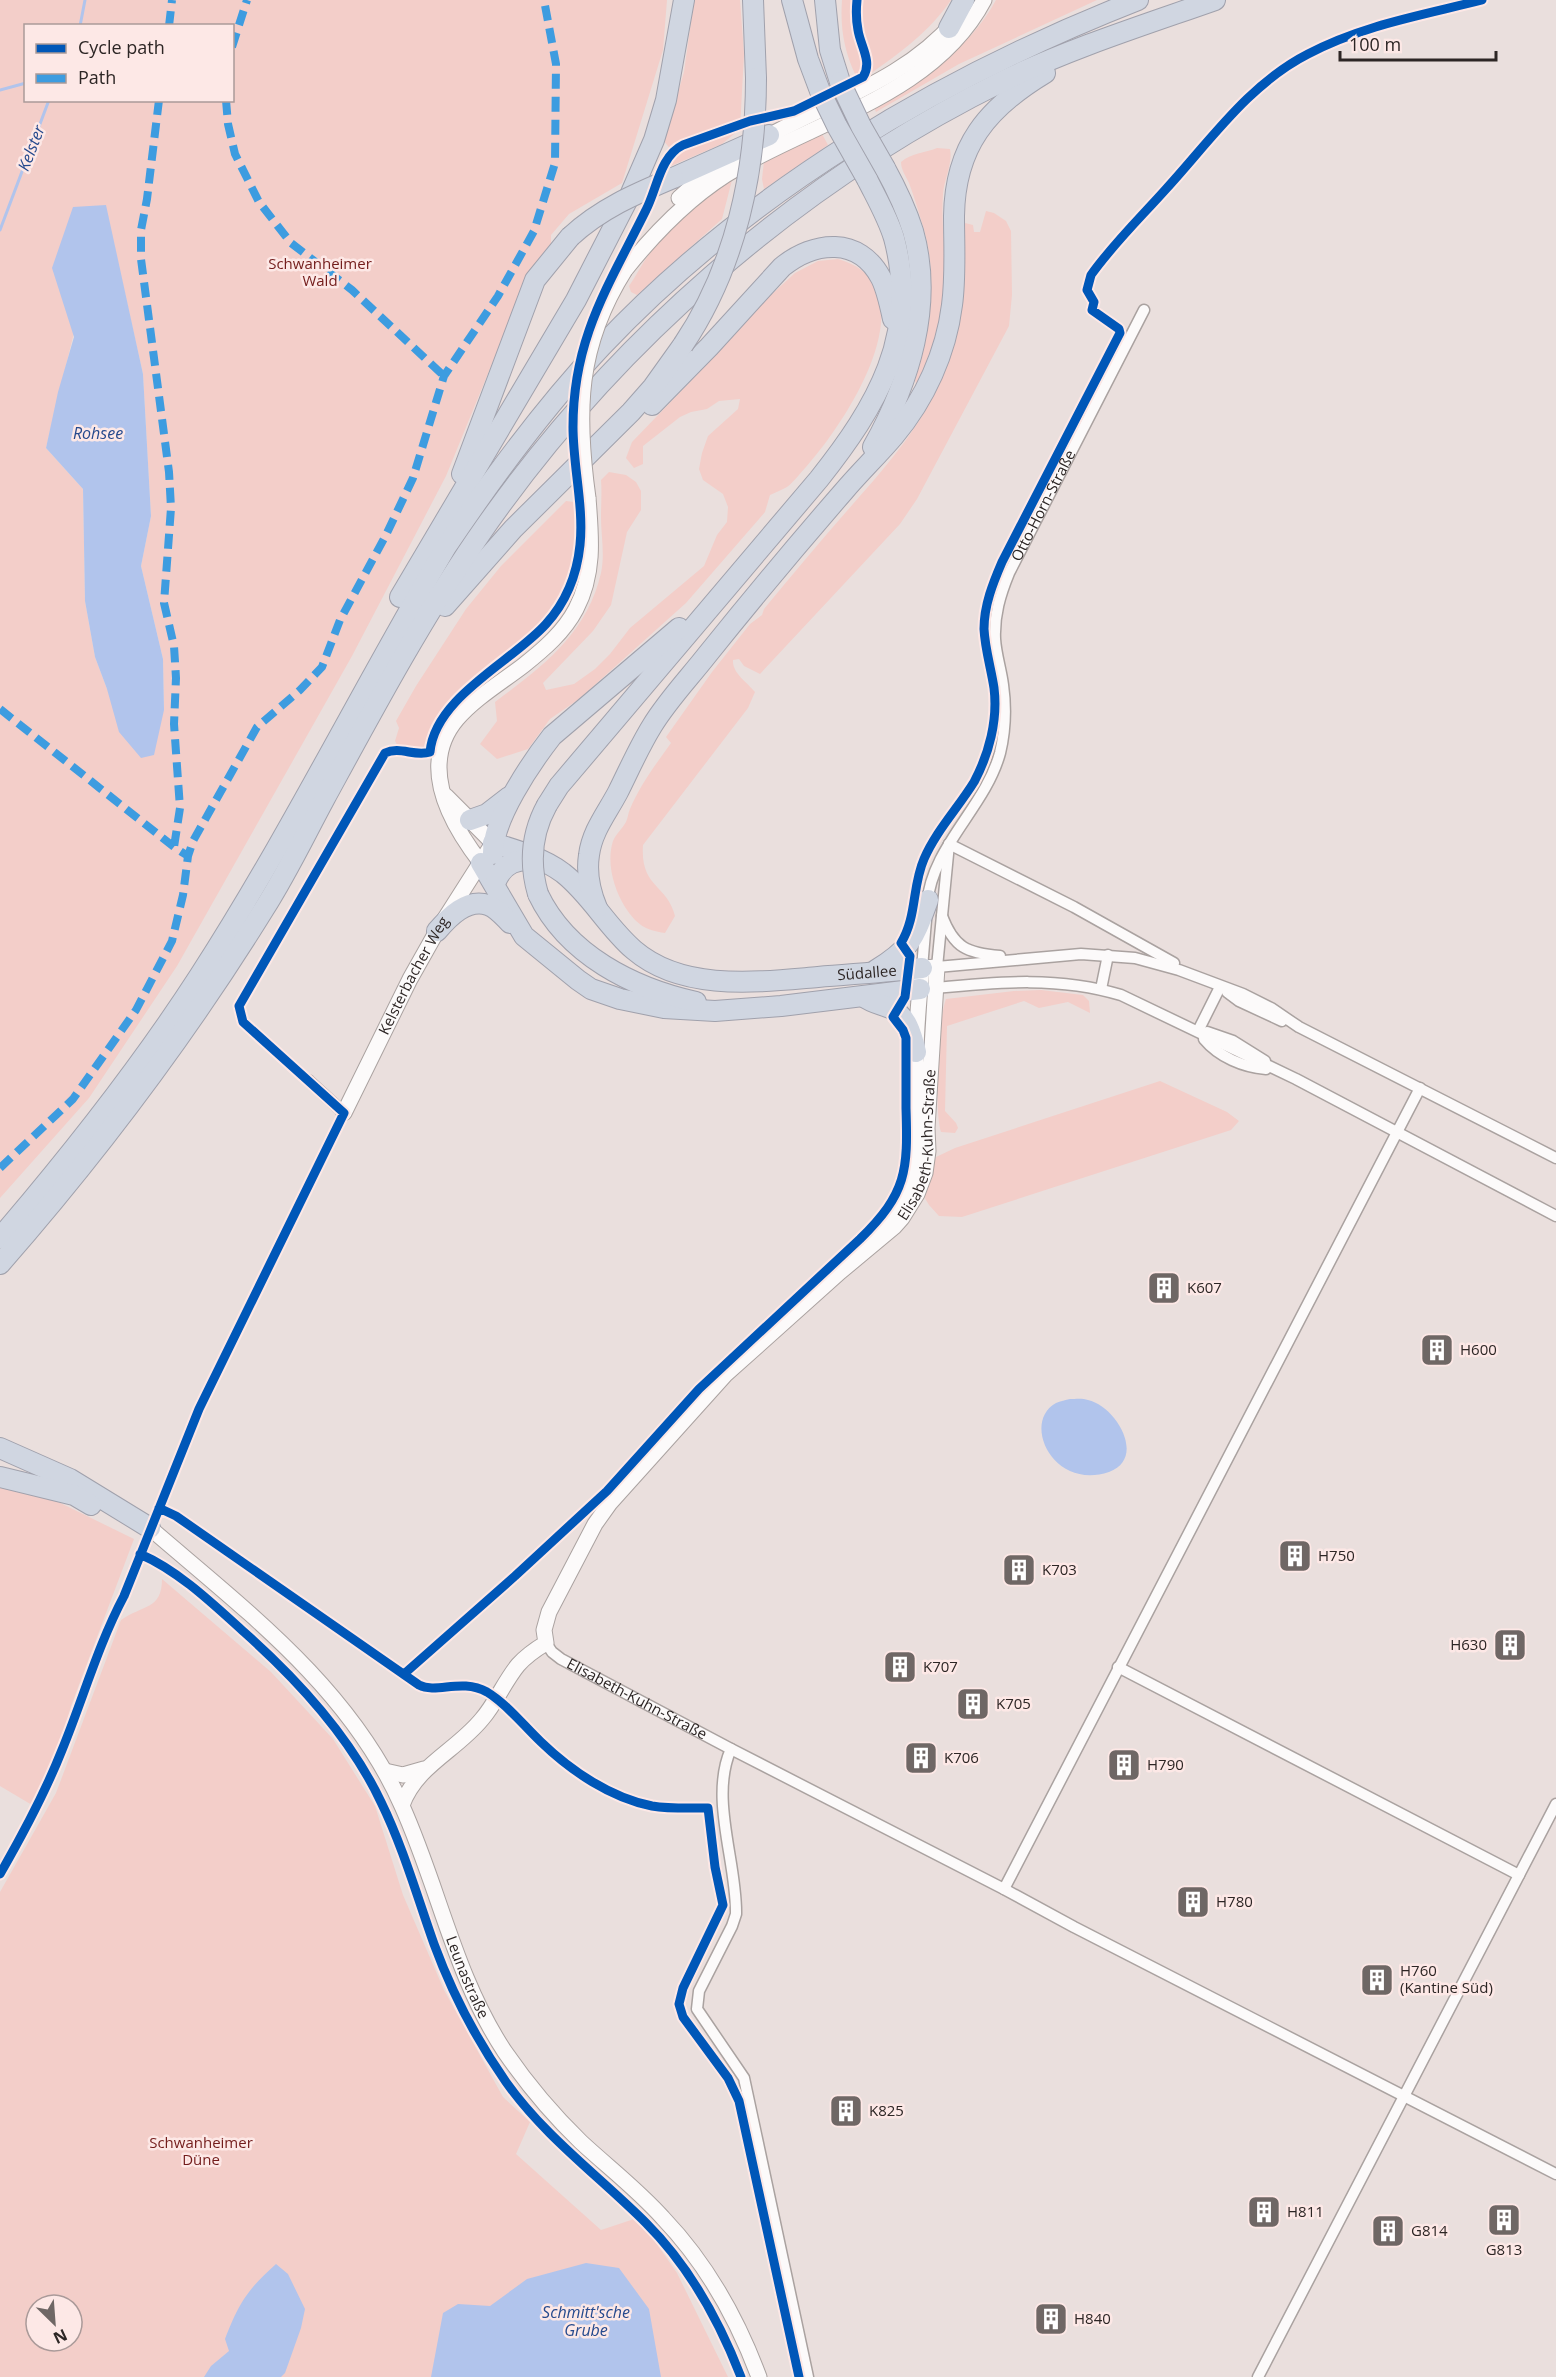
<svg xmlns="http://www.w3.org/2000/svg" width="1556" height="2377" viewBox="0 0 1556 2377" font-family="'Open Sans',sans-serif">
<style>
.green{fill:#f3cec9;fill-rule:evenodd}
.water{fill:#b1c4ec}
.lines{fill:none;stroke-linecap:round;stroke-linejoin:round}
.stream{stroke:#b1c4ec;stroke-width:3}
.street-casing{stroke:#aaa2a0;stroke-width:13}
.secondary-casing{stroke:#aaa2a0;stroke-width:17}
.highway-casing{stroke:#a0a1ac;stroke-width:22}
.street{stroke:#fcfafa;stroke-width:10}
.secondary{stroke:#fcfafa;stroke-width:15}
.highway{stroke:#d0d6e1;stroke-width:20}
.secondary-bridge-casing{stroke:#aaa2a0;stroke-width:17;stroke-linecap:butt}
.highway-bridge-casing{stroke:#a0a1ac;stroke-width:22;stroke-linecap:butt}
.secondary-bridge{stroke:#fcfafa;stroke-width:15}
.highway-bridge{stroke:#d0d6e1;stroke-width:20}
.quiet{stroke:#3d9ce0;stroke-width:8;stroke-dasharray:15 8;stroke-linecap:butt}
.cycleway-casing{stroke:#fde8e6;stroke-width:13}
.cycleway{stroke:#0057b8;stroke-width:9}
.labels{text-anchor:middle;stroke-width:5;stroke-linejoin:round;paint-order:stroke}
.park-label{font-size:15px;fill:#731c1b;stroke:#fde8e6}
.street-label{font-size:15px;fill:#2d2625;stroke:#fde8e6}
.poi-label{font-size:15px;fill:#2d2625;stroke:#fde8e6;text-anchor:start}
.water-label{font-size:16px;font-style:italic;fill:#25498d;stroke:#fde8e6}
</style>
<rect width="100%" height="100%" fill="#eadfdd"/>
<path class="green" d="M0,0H667L663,50L622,183L569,214L551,235V248L525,283L446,476L352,656L177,966L89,1098L0,1198ZM26,26H232V100H26ZM105,205L143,374L151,516L141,566L163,659L164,711L107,689L95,657L85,601L83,489L46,448Z
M694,0H740L744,54L740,129L722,144L671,166L670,159L674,154L664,141L684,72Z
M842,0H951C930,31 900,53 870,74L869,70L862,71L856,76C844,51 840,28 842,0Z
M996,0H1097L959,64L876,112L874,107C921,79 969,50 996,0Z
M822,134L828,145L764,189L762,179L764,161Z
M937,148L950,149C953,163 944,180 943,194C941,220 945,247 945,273C945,311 935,351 916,384L915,380C930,328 939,276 922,223C918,210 914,196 909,183C906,176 901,170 901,162C911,153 925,153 937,148Z
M732,180L722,219L637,295L631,292L629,286C636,276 642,264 649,254C671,223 701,202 732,180Z
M986,211L994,213L1006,221L1011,231L1012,295L1009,326L917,499L900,524L760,674L744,666L739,659L733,660C732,673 747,682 755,692L748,708L643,845C640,888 667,884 675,916L665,933C645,930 637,925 625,907C614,889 606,863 613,841C616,834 622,829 626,822C628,818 628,813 630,809C640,785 656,764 671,743L666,737L712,672L750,624L762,615L764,609C791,576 818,544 846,512C893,459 936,411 955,341C966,303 964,262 965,223L973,225L974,232H980Z
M838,259C848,262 858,266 866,274C913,322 840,429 806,467C800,473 794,482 787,487C782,490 776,492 770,495L765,512L686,603L579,699L550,719L528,749L497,759L480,744L497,721L495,702C542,667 587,634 601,573C605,554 601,536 601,517C601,505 602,492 601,480L609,472L626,475L636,482L641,491V510L627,532L611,605L593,631L543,683L546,690L574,684L595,669L610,654L630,628L704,566L717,535L727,522L728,507L723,494L703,480L699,469L702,453L708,436L738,409L740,399L719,401L707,409L691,412L680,417L643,446V464L634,468L626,458L632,442L717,354L758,307L795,273L818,261Z
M566,501L574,502L578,539L575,560L563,594L540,626L451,703L440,717L424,751L399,748L395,741L399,728L396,721L416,686L466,609L501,566Z
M1041,990L1083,995L1089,1001L1090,1013L1068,1002L1039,1008L1024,1001L947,1026L945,1111L956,1123L958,1128L955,1133L941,1132C934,1112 938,1019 946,999L1014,991Z
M1160,1081L1227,1112L1239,1121L1231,1130L962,1217L939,1216L929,1205L923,1195L936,1157L955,1148Z
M0,1485L40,1493L134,1539L71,1706L57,1756L32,1805L0,1786Z
M162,1579L271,1672L333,1739L375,1806L403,1895L444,1990L503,2097L530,2122L516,2154L601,2230L634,2219L652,2237L677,2273L728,2377H0V1892L56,1793L121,1620C142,1605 162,1610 162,1579ZM36,2305H72V2341H36Z"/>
<path class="water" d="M106,205L143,374L151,516L141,566L163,659L164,710L154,755L141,758L119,732L107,689L95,657L85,601L83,489L46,448L58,392L74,337L52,268L73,207Z
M1070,1399C1075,1399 1083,1398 1088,1400C1116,1406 1147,1458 1109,1472C1053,1491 1021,1422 1056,1403C1060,1401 1066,1400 1070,1399Z
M586,2263L619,2268L649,2309L661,2377H431L443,2313L458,2304L490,2306L527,2279Z
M276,2264L288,2274L305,2309L301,2328L285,2373L281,2377H204L211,2366L229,2351L225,2339C239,2303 247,2290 276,2264Z"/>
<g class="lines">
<path class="stream" d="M80,26L85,0
M0,90L26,83
M0,230L49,100"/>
<defs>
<g id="street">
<path d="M949,844L937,967L1081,954L1135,958L1179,970L1243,994L1271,1008L1299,1027L1556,1158"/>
<path d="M949,844L1074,907L1174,963"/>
<path id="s1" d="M927,904C932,846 985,808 1000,753C1005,732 1006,706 1003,685C1001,669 996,655 995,639C994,615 1000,595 1009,573L1144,310"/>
<path d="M942,916C954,948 967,953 1000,956"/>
<path d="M922,968L926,920"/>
<path d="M935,988C998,982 1059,976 1121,995L1296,1079L1556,1216"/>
<path d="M1101,989L1108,955"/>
<path d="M1227,992L1239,1001L1282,1021"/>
<path d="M1198,1031L1220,987"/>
<path d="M1207,1032L1233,1041L1265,1061"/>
<path d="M1204,1039C1219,1057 1243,1067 1266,1069"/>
<path d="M308,1080L344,1113"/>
<path id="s2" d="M546,1643L552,1652L561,1659L731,1749L1004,1889L1074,1927L1556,2174"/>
<path d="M1118,1667L1519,1875"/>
<path d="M731,1749C709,1798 737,1862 736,1914L732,1926L699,1991L697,2009L744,2078L808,2377"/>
<path d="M1004,1889L1420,1088"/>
<path d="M1258,2377L1556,1804"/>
</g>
<g id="secondary">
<path d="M760,141C826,102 903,82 955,21"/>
<path d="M679,198L698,181L726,161"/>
<path d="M625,270C657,230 694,192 739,167C823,119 936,91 984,0"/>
<path d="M481,863C450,823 418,765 457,719C475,698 502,682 524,665C544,649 564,632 576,609C595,573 591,536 588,498"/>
<path id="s3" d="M344,1113L410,979L437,931L493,843L446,796"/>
<path id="s4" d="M150,1528C245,1610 350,1688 402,1806C439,1888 455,1977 505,2052C527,2084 553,2115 581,2142C608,2167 638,2190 663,2218C706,2263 737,2318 759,2377"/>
<path d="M385,1771L403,1775L424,1769"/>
<path id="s5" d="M402,1805C417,1765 456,1751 482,1719C496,1703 504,1682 518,1665C526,1656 536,1649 546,1643L544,1630L549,1612L595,1524L610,1503L725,1375L840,1272L894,1227L902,1218L917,1194L925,1173L928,1151L927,1128L937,967L922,968C919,997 916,1026 916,1055C916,1104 924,1158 899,1202C884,1228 860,1250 840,1272"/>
</g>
<g id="highway">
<path d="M753,0L756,78"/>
<path d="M792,0L808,59L820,91"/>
<path d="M825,0L830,50L840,82"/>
<path d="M949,28L964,0"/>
<path d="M673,178L769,135"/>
<path d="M652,405L709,347L782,267C814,241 859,236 881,278C887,290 890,305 893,319"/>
<path d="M873,447C909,383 934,305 913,231C906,209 896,188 885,168"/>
<path d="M462,474L535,280L570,237"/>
<path d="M400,597L576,300L631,193L654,140L666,100L684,0"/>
<path d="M445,606L513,529L631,412L653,387L683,345"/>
<path d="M547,805L559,786L819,479C876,407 920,335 894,238C888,218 877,199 867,179"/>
<path d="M470,820L487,814L509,797"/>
<path id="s6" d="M493,843C516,850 543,858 563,873C591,895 607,927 634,950C683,992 758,982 818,977C852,974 887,972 922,968"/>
<path d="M493,854C492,820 531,763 552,736L679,628"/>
<path d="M481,863L524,936L578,980L591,989L620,999L664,1008L715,1011L781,1006L920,989"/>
<path d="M496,881C504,863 518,858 536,861"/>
<path d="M538,894C567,955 633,988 696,1002"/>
<path d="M597,908C590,891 586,874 589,855C592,831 607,813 618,792C629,770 639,747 652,726C667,701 689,678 707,655C752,599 797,545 844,491C860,472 878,455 894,436C925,399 946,353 952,305C956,276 954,246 954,216C955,146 987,108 1045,73"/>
<path d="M437,931C449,917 467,898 488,905C497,908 504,917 510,923"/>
<path d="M876,970C912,948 914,938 928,900"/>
<path d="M864,997C872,1003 880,1004 890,1008C907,1015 912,1035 916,1052"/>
<path d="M0,1238C71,1155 140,1068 200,975C289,837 362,689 446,547C493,477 543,409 601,347C748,191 939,78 1138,0"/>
<path d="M0,1264C97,1153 186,1035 264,909C287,873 305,835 325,798C373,710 420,622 476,540C608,347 794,184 1003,81C1071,48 1144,25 1215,0"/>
<path d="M0,1448L70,1479L150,1528"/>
<path d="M0,1477L74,1495L91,1505"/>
</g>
</defs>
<use href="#street" class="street-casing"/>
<use href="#secondary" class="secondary-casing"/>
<use href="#highway" class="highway-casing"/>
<use href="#street" class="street"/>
<use href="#secondary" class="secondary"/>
<use href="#highway" class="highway"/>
<defs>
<path id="secondary-bridge" d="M588,498C576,412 577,346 625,270"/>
<path id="highway-bridge" d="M840,82L861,126L885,168
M820,91L837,126L867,179
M570,237C600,209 635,194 673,178
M683,345C736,266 756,171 756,78
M538,894C529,863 531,834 547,805"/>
</defs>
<use href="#secondary-bridge" class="secondary-bridge-casing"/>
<use href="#highway-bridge" class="highway-bridge-casing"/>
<use href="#secondary-bridge" class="secondary-bridge"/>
<use href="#highway-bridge" class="highway-bridge"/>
<path class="quiet" d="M169,26L172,0
M232,47L247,0
M159,100L147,199L141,230V259L169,472L171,508L164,603L174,646L176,678L174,724L180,808L174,847
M226,100L228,124L235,154L259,202L291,243L352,290L444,376
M0,709L174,847L188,856
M0,1168L73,1099L136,1010L172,941L183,895L188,856L193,841L257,727L300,690L322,667L340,620L386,535L413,478L444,376L498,296L534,231L555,163L556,64L544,0"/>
<defs>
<path id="cycleway" d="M159,1508L176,1516L419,1685C437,1694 461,1678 487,1692C507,1704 524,1726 541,1742C571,1771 611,1798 652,1806C670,1809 689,1808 708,1808L715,1867L723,1905L683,1988L679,2004L683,2017L728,2078L739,2101L799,2377
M140,1554C179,1571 213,1604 244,1632C298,1680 350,1736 381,1802C403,1847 417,1896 434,1944C452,1993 476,2039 506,2082C545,2137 599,2176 646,2223C689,2266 719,2320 741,2377
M404,1674L515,1576L607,1491L699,1389L860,1239C907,1193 908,1171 906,1108C906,1085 906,1061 906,1038L903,1030L893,1017L905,997L910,956L901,943C917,917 912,886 924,859C936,831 958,808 974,782C989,754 998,720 994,688C991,668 985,649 984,629C984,605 993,583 1002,562L1120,333L1119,329L1092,310L1094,302L1087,290L1091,275C1113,244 1141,217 1166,189C1210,141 1249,84 1308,54C1363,25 1423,15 1482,0
M0,1874C23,1834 45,1793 62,1750C83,1699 98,1645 124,1596L199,1409L344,1113L243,1022L239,1006L385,753C400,746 415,757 430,752C435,697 512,662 546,624C566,602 577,574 580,545C584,507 573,466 573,427C573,338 608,287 646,210C657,189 660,156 683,145L750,121L794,111L863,77C873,62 860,45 858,30C856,20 856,10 857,0"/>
</defs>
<use href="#cycleway" class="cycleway-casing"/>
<use href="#cycleway" class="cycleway"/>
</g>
<defs>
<symbol id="building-square" viewBox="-11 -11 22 22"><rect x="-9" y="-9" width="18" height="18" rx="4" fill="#6f6765" stroke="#fde8e6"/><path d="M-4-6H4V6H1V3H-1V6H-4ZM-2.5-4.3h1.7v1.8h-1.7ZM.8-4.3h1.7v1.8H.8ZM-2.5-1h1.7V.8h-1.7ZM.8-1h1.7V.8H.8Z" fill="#fff"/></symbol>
</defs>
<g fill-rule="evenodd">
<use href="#building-square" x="1145" y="1269" width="38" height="38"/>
<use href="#building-square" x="1418" y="1331" width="38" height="38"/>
<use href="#building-square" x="1276" y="1537" width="38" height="38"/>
<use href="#building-square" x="1000" y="1551" width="38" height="38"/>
<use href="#building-square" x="1491" y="1626" width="38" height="38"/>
<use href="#building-square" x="881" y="1648" width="38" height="38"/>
<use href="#building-square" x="954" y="1685" width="38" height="38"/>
<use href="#building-square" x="902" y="1739" width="38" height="38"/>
<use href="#building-square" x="1105" y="1746" width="38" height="38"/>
<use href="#building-square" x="1174" y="1883" width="38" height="38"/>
<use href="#building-square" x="1358" y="1961" width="38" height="38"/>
<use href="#building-square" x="827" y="2092" width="38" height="38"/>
<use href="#building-square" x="1245" y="2193" width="38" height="38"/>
<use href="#building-square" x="1485" y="2201" width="38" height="38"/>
<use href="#building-square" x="1369" y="2212" width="38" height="38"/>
<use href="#building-square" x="1032" y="2300" width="38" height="38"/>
</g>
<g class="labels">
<g class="park-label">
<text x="320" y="269">Schwanheimer<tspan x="320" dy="17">Wald</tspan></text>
<text x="201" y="2148">Schwanheimer<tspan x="201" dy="17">Düne</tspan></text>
</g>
<g class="street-label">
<text dy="5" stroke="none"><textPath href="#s1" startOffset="428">Otto-Horn-Straße</textPath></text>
<text dy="5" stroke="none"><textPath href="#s6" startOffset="422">Südallee</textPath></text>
<text dy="5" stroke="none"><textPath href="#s3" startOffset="154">Kelsterbacher Weg</textPath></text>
<text dy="5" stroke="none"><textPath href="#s5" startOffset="862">Elisabeth-Kuhn-Straße</textPath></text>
<text dy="5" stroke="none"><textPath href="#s2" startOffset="108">Elisabeth-Kuhn-Straße</textPath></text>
<text dy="5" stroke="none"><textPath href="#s4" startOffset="562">Leunastraße</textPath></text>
</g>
<g class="poi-label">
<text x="1187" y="1293">K607</text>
<text x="1460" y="1355">H600</text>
<text x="1318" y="1561">H750</text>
<text x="1042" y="1575">K703</text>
<text x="1487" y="1650" text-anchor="end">H630</text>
<text x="923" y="1672">K707</text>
<text x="996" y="1709">K705</text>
<text x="944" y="1763">K706</text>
<text x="1147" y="1770">H790</text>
<text x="1216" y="1907">H780</text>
<text x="1400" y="1976">H760<tspan x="1400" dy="17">(Kantine Süd)</tspan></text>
<text x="869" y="2116">K825</text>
<text x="1287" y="2217">H811</text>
<text x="1411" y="2236">G814</text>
<text x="1504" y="2255" text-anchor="middle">G813</text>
<text x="1074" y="2324">H840</text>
</g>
<g class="water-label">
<text transform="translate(31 148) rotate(-69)" y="6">Kelster</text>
<text x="98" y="439">Rohsee</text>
<text x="586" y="2318">Schmitt'sche<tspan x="586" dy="18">Grube</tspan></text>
</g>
</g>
<rect x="24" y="24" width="210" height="78" fill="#fde8e6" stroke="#aa9a99" stroke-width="1.5"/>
<rect x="36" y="44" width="30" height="9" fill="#0057b8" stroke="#aa9a99" stroke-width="1.5"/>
<text x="78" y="54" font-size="18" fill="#2d2625">Cycle path</text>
<rect x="36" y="74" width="30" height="9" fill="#3d9ce0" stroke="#aa9a99" stroke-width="1.5"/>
<text x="78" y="84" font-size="18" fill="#2d2625">Path</text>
<g transform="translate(54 2323) rotate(155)"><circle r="28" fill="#fde8e6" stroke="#aa9a99" stroke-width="1.5"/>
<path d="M0-4.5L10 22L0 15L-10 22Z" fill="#6f6765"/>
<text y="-9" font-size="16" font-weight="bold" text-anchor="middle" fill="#2d2625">N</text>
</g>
<path d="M1340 51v9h156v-9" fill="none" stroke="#2d2625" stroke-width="3"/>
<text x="1349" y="51" font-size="18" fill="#2d2625" stroke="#fde8e6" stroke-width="4.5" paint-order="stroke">100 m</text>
</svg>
